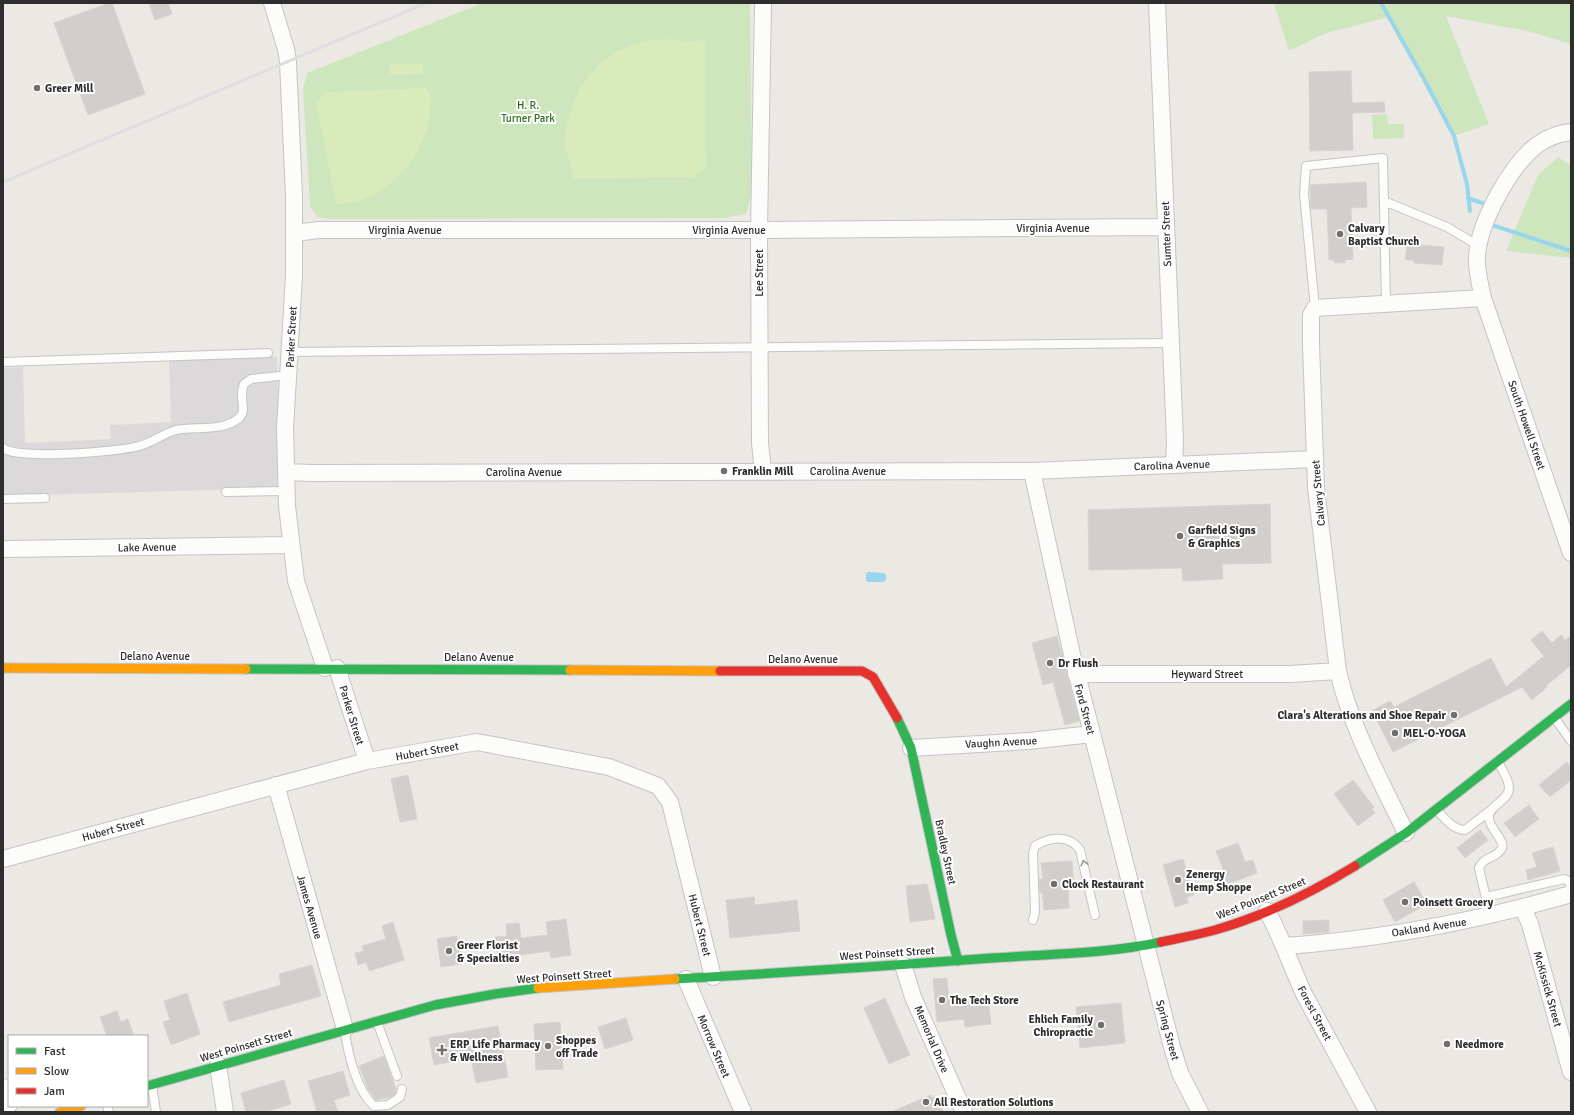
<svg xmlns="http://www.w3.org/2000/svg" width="1574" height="1115" viewBox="0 0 1574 1115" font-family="Signika,sans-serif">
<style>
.industrial{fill:#dcd9db}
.green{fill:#cee6be}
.pitch{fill:#d9eabb}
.water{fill:#99d6ec}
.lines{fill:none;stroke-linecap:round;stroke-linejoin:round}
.stream{stroke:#99d6ec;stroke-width:4}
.building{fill:#d1cecb;stroke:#d7d4d0}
.lane-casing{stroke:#c5c4c5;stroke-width:10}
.street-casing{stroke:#c5c4c5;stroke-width:18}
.fast-casing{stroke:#c5c4c5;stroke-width:11}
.slow-casing{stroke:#c5c4c5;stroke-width:11}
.jam-casing{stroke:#c5c4c5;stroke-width:11}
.lane{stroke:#fcfcfb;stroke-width:8}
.street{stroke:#fcfcfb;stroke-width:16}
.fast{stroke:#30b455;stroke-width:9}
.slow{stroke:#ff9f0a;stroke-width:9}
.jam{stroke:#e5322d;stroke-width:9}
.rail{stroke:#dfdfe1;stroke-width:3}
.oneway{stroke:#959594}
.poi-dot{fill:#706f6e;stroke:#fff;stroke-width:1.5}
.labels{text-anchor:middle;stroke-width:4;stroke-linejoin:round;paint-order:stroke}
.poi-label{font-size:11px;font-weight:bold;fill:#2e2e2e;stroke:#fff;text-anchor:start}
.park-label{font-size:11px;fill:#2c6e1b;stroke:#fff}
.street-label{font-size:11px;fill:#2e2e2e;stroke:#fff}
</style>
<rect width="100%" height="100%" fill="#ece8e4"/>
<path class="industrial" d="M277,356L280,488L3,496V368L23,367L25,443L111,439L110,425L171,422L169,361Z"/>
<path class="green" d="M482,3H750L752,192L746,214L723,218L330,219L318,217L310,207L303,89L307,73Z
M1274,3H1571V44L1528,31L1446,16L1489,124L1454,136L1425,81L1389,17L1326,33L1289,51Z
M1387,114L1388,124H1404V138L1373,139L1372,115Z
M1558,157L1571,166V258L1506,251L1538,175Z"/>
<path class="pitch" d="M672,39L690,42L705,40L706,168L694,177L572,179C571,174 572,168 571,164C570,158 565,152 565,146C566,99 593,54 642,42C651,39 662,40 672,39Z
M390,64H423V74L390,75Z
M425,88L431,93C430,102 431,112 429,121C429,126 426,131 425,135C411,173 376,203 336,204L316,102L325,92Z"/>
<path class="water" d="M868,572L884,573L886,575V580L883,582H868L866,580V574Z"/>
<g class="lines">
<path class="stream" d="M1381,3L1425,81L1454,136L1467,184L1470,211
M1468,198L1485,204
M1492,225L1571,251"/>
</g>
<path class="building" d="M109,3H112L145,94L88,115L54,23Z
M149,3H168L172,14L155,20Z
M1351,71L1352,103L1384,102L1385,112L1352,113L1353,150L1310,151L1309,72Z
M1366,182L1367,207L1351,208L1353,259L1345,260V263H1334V260H1329L1327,209H1311L1310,185Z
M1407,244L1444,247L1442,265L1414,263V260H1405Z
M1270,504L1271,563L1222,564L1223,579L1183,581L1182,568L1089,570L1088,510Z
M1542,631L1552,643L1561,635L1565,640L1571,636V665L1546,686L1547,687L1532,700L1522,687L1393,752L1372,711L1390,701L1394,707L1491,658L1506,687L1544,656L1531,640Z
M1057,636L1079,721L1065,725L1053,682L1043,685L1032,643Z
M1567,762L1571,767V780L1550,797L1539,785Z
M408,775L417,819L400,822L391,779Z
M1353,780L1374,807L1372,809L1375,813L1358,826L1334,794Z
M1529,805L1539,819L1515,837L1504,823Z
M1480,830L1488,840L1465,858L1457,848Z
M1238,843L1245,862L1253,860L1257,873L1220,887L1217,877L1225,874L1216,851Z
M1553,847L1560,871L1528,880L1526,870L1537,867L1532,853Z
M1183,859L1194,895L1187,897L1188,903L1175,907L1163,865Z
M1072,861L1074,888L1068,889L1069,908L1044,910L1042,892L1040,893L1039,879H1043L1041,863Z
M1414,882L1427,904L1395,922L1383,900Z
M927,884L935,919L910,922L906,886Z
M754,897L755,905L797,900L800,931L730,938L726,900Z
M566,919L571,955L551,958L550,951L498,958L495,937L507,936L506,924L519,923L521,938L548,935L546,922Z
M1329,920V932L1303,934V921Z
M393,922L404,960L369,971L366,962L358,965L355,953L364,951L362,946L386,939L382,926Z
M457,936L461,964L441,967L437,939Z
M312,965L321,996L229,1022L223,1002L281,985L279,974Z
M947,978L949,1000L988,996L991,1024L965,1027L964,1019L937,1022L933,979Z
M187,993L200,1034L171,1045L163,1022L170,1020L164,1001Z
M885,998L910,1055L889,1064L864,1008Z
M1121,1003L1125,1043L1080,1048L1076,1007Z
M117,1011L121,1022L128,1019L134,1036H107L100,1017Z
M626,1018L633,1040L605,1049L598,1027Z
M560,1022L563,1069L536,1070L534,1024Z
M498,1026L508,1077L476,1083L471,1058L434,1065L429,1038Z
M384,1056L396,1089L395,1094L391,1097L376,1100L368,1089L359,1066Z
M343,1071L350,1095L334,1100L338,1112H317L308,1081Z
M284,1080L291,1104L265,1112H246L241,1093Z
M931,1095L932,1098L936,1096L943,1112H891Z"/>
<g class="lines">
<defs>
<path id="lane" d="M1384,201L1447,227L1479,246
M1315,308L1304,194L1306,166L1383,158L1386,304
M290,352L1170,343
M3,362L268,353
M3,448C17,460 119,452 139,446C152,443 162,434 176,430C195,426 221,432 238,419C247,412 241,402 242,393C242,390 243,387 244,384L251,379L288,375
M226,492L286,491
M3,499L45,498
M1554,717L1571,741
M1436,809C1444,818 1453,830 1465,830L1491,810
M1486,897L1564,879L1569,881L1571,889
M1490,915L1479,868C1480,866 1482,863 1484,861C1490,857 1499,855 1502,848C1505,840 1489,828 1489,818C1488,805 1509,801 1509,788C1509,779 1502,770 1498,762
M1033,920L1035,912L1033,853L1035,846C1050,837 1069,834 1080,850L1095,915
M377,1022L397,1076
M345,1032C348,1054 357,1091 374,1106L388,1105L400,1097L402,1089
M152,1085L156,1112
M107,1106L109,1112"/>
<path id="street" d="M272,3L286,49L288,62L294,196V275L285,429L287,506L296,581L325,668
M1157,3L1175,441L1174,464
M1571,132C1559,133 1547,138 1537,145C1510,166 1480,221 1477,255C1476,270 1480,284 1483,298L1571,553
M294,233L319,230H759L1165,227
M763,471L760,443L759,230L763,3
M1032,471L1073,659L1172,1047L1180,1073L1200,1112
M286,472L311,473L1032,471L1315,459
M3,549L291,545
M337,668L367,761
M1076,674H1290L1338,671
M911,748L1029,741L1092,734
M276,785L345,1029
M1406,833C1381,781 1351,728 1338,671L1316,488L1311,344V315L1315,308L1483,298
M3,859L367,761L477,742L609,767L658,786L670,802L713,977
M1523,908L1530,924L1571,1072
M1267,911C1282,938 1291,966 1304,994L1368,1112
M1285,946C1382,939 1477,921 1571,894
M903,965L913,997L964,1112
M686,979L743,1112
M218,1065L225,1112
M3,1087L9,1105"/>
<path id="fast" d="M246,669L570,670
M897,718L911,748L951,935L958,961
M1355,866L1406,833L1571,704
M675,979C781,973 887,966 992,958C1048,954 1106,954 1161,942
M147,1086L435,1005L495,994L538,988"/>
<path id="slow" d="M3,668L246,669
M570,670L720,671
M538,988L675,979
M60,1112L81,1106"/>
<path id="jam" d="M720,671H862L873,677L897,718
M1161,942C1179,938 1197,935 1215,930C1264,916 1311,893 1355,866"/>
</defs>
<use href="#lane" class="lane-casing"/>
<use href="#street" class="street-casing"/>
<use href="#fast" class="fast-casing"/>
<use href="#slow" class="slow-casing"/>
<use href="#jam" class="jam-casing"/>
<use href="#lane" class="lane"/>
<use href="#street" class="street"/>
<use href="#fast" class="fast"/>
<use href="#slow" class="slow"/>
<use href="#jam" class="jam"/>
<path class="rail" d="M3,182L426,3"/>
</g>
<defs><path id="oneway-chevron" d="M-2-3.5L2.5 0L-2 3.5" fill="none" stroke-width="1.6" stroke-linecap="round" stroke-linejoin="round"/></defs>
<use class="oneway" href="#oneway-chevron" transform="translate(1084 863) rotate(-104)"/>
<g class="poi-dot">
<circle cx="37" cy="88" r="4"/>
<circle cx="1340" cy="234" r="4"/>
<circle cx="724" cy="471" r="4"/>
<circle cx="1180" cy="536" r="4"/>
<circle cx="1050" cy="663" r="4"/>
<circle cx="1454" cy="715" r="4"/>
<circle cx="1395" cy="733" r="4"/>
<circle cx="1178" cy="880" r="4"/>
<circle cx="1054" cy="884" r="4"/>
<circle cx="1405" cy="902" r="4"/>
<circle cx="449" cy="951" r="4"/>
<circle cx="942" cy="1000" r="4"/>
<circle cx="1101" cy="1025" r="4"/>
<circle cx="1447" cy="1044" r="4"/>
<circle cx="548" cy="1046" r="4"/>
<path d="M440 1044h4v4h4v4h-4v4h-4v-4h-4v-4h4z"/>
<circle cx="926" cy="1102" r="4"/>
</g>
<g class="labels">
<g class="poi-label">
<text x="45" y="92">Greer Mill</text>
<text x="1348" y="232">Calvary<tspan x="1348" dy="13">Baptist Church</tspan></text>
<text x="732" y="475">Franklin Mill</text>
<text x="1188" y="534">Garfield Signs<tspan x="1188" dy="13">&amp; Graphics</tspan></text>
<text x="1058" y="667">Dr Flush</text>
<text x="1446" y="719" text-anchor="end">Clara's Alterations and Shoe Repair</text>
<text x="1403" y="737">MEL-O-YOGA</text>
<text x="1186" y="878">Zenergy<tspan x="1186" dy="13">Hemp Shoppe</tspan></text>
<text x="1062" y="888">Clock Restaurant</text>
<text x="1413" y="906">Poinsett Grocery</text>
<text x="457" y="949">Greer Florist<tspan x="457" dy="13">&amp; Specialties</tspan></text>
<text x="950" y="1004">The Tech Store</text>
<text x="1093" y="1023" text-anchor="end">Ehlich Family<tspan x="1093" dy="13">Chiropractic</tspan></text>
<text x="556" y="1044">Shoppes<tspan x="556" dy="13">off Trade</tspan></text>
<text x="450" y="1048">ERP Life Pharmacy<tspan x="450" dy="13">&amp; Wellness</tspan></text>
<text x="1455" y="1048">Needmore</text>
<text x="934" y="1106">All Restoration Solutions</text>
</g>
<g class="park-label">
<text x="528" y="109">H. R.<tspan x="528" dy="13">Turner Park</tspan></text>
</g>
<g class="street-label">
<text x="1053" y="232">Virginia Avenue</text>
<text x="405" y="234">Virginia Avenue</text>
<text x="729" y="234">Virginia Avenue</text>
<text transform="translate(1166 234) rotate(-92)" y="4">Sumter Street</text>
<text transform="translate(759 273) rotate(-90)" y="4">Lee Street</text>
<text transform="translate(291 337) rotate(-87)" y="4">Parker Street</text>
<text transform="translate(1527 425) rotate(71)" y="4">South Howell Street</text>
<text transform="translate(1172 465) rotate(-2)" y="4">Carolina Avenue</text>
<text x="848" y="475">Carolina Avenue</text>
<text x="524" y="476">Carolina Avenue</text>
<text transform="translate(1318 493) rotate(-95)" y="4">Calvary Street</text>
<text transform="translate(147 547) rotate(-1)" y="4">Lake Avenue</text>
<text x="155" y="660">Delano Avenue</text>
<text x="479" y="661">Delano Avenue</text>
<text x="803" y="663">Delano Avenue</text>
<text x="1207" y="678">Heyward Street</text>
<text transform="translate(1085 709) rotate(75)" y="4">Ford Street</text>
<text transform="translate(352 715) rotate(73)" y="4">Parker Street</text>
<text transform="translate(1001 742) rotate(-3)" y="4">Vaughn Avenue</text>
<text transform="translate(427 751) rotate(-10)" y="4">Hubert Street</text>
<text transform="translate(113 829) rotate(-15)" y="4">Hubert Street</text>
<text transform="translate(946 852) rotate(78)" y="4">Bradley Street</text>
<text transform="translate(1261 898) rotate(-22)" y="4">West Poinsett Street</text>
<text transform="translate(310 907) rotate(74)" y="4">James Avenue</text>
<text transform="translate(700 925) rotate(76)" y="4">Hubert Street</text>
<text transform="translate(1429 927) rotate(-9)" y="4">Oakland Avenue</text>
<text transform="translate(887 953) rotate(-4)" y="4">West Poinsett Street</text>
<text transform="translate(564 976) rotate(-4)" y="4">West Poinsett Street</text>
<text transform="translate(1548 989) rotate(74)" y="4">McKissick Street</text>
<text transform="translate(1315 1013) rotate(62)" y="4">Forest Street</text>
<text transform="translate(1168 1030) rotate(75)" y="4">Spring Street</text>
<text transform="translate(932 1039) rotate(67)" y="4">Memorial Drive</text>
<text transform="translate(246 1045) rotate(-16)" y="4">West Poinsett Street</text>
<text transform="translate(714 1046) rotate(67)" y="4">Morrow Street</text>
</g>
</g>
<rect width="1574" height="1115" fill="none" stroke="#2e2e2e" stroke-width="8"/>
<rect x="8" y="1035" width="140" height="72" fill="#ffffff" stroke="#ababab"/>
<rect x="16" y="1048" width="20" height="6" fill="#30b455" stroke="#ababab"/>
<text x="44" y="1055" font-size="12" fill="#2e2e2e">Fast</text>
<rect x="16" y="1068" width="20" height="6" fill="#ff9f0a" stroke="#ababab"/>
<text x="44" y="1075" font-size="12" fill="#2e2e2e">Slow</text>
<rect x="16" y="1088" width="20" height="6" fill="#e5322d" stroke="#ababab"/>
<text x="44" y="1095" font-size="12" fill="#2e2e2e">Jam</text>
</svg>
